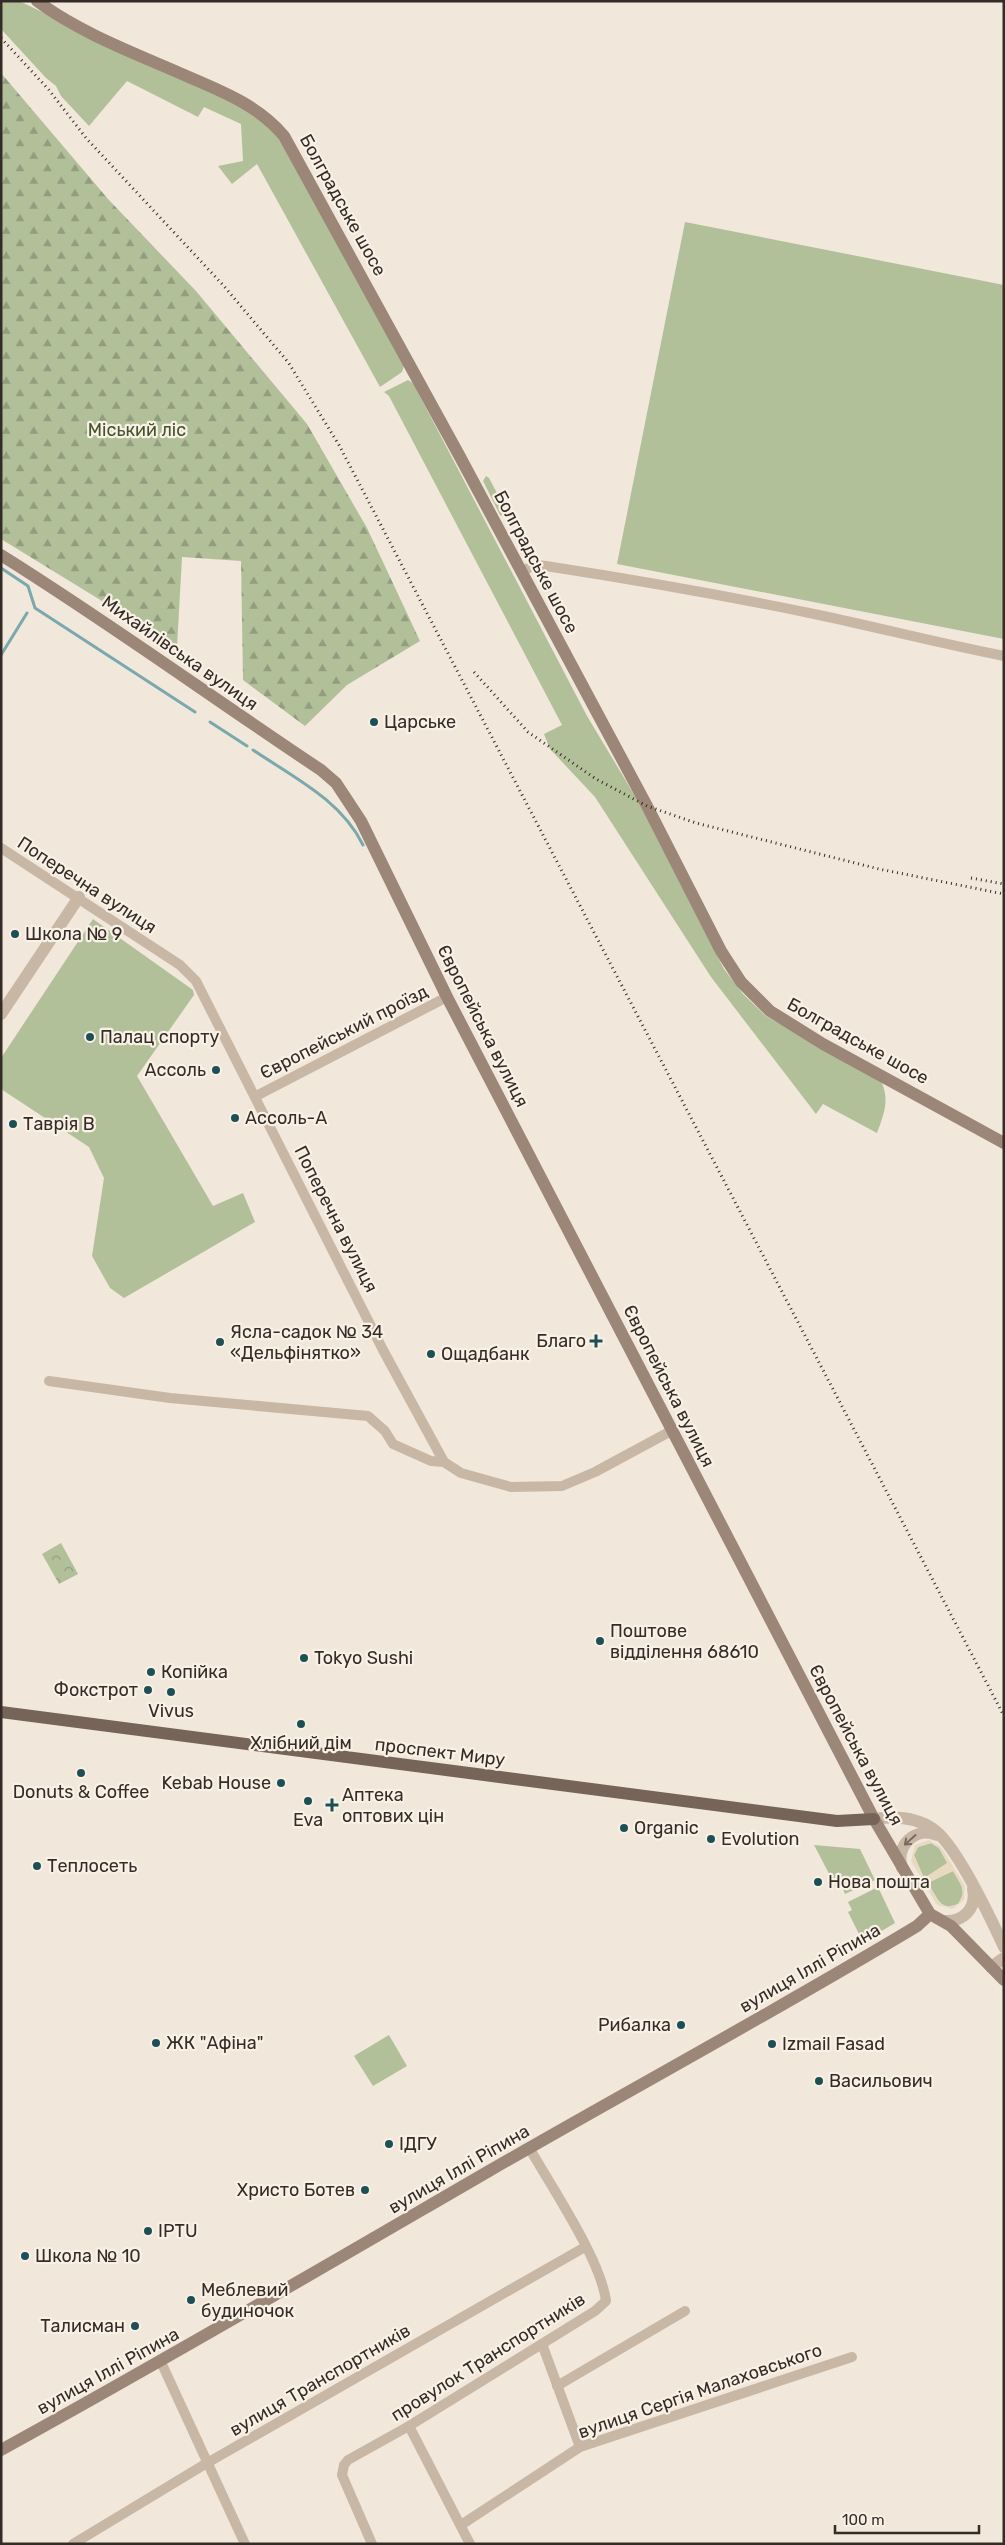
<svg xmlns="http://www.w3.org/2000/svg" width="1005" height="2545" viewBox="0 0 1005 2545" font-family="Rubik,sans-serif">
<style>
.grass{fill:#b2c09a}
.forest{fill:url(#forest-firs)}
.park{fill:url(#park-crowns)}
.plaza{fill:#e9d9c1;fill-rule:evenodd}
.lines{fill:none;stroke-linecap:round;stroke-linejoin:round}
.stream{stroke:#79a9ae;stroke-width:3}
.minor{stroke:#c9b7a6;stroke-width:10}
.tertiary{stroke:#c9b7a6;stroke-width:12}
.secondary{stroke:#9c8678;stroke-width:12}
.primary{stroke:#776458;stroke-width:12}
.rail{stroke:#352c27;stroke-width:3;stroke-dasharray:1 4;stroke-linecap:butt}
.oneway{stroke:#786b60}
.poi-dot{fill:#1d5056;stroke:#f9f1e6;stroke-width:2}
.labels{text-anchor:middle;stroke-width:4.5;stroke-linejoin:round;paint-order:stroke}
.street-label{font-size:18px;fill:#352c27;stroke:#f9f1e6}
.park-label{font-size:18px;fill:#43532b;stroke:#f9f1e6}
.poi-label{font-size:18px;fill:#352c27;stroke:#f9f1e6;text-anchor:start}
</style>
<defs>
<pattern id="forest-firs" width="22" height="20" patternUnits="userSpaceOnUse" patternTransform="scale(1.25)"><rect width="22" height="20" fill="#b2c09a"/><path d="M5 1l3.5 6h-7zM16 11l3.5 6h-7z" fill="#929c7e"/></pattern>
<pattern id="park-crowns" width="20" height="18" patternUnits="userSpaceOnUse" patternTransform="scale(1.25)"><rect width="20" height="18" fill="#b2c09a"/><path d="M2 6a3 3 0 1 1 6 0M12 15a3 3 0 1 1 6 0" fill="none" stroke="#929c7e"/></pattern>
</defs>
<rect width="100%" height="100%" fill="#f1e7da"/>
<path class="grass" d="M1,1H19L240,105L276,130L404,366L402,372L380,387L257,164L232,184L218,166L243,161L241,124L204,107L198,117L127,81L89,126L61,96L56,86L46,78L1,29Z
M685,222L1004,285V639L617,564Z
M408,380L413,383L587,716L638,801L724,969L743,994L766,1016L881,1081C890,1100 884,1114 877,1133L823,1104L816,1114L711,977L595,797L550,749L544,734L562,725L389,396L384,392Z
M486,476L489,478L507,512L504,517L500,515L483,481Z
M93,919L193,990L194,995L137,1076L213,1206L243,1193L255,1222L124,1298L110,1288L92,1256L104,1178L89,1147L1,1089V1058Z
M931,1843L939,1848L948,1863L924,1879L914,1855L918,1847Z
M814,1845L860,1849L875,1880L845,1894L842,1887L837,1889Z
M953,1871C960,1882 968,1892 958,1904C941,1913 935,1895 927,1883Z
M878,1887L895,1923L863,1942L848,1912L852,1910L848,1902Z
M389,2035L407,2066L373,2086L354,2056Z"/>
<path class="forest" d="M1,73L108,199L196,291L307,424L367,528L420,641L347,685L305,726L243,680L241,561L182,557L177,647L1,539Z"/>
<path class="park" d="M61,1543L78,1574L59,1584L42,1554Z"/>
<path class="plaza" d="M929,1840L941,1847L965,1886L964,1900L953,1909L937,1905L911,1861L915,1845ZM931,1843L939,1848L947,1863L924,1878L914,1855L918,1847ZM953,1871L962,1887L963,1894L958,1904L947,1907L940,1903L928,1883Z"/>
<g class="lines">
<path class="stream" d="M1,568L28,586L35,608L195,712
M1,655L27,613
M210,722L247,746
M253,750C293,777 341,800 363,845"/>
<path class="minor" d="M520,571L538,565L546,566C637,580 728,596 819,615C880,628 942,644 1004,656
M1,848L180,965L196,981L383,1350L444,1462L461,1473L511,1487L562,1486L595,1472L671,1431
M256,1096L447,997
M49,1381L170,1398L368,1416L385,1431L393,1444L431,1461L444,1462
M542,2344L580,2447
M161,2362L245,2544
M557,2386L685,2311
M409,2426L470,2544
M461,2525L580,2447L852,2357
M73,2544L207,2463L585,2247
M372,2544L342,2475L344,2465L348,2460L409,2426L595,2311L606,2301C601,2260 552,2188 530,2149"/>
<path class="tertiary" d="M1,1014L79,897
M874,1819C894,1816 916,1817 933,1829C956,1844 992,1921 1004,1947
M902,1868C895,1846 915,1826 937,1835
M944,1921C963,1922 977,1909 973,1889
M991,1967L1004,1958"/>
<path class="secondary" d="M37,1C83,35 140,55 191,78C226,93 260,107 284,136L459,455L647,806L721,951L741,982L770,1011L823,1044L1004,1143
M1,555C110,623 214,699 321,770L336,783L361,821L447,997L874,1819L930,1914L951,1926L1004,1980
M1,2450C165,2360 327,2265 489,2171C631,2089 776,2011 917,1926L930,1914"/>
<path class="primary" d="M1,1712L837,1821L874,1819"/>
<path class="rail" d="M1,38L49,90L86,138L223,285L288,362L339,445L1004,1716
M474,672L528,732L596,779L647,806L696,823L879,869L1004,894
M971,878L1004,884"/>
</g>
<defs><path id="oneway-shaft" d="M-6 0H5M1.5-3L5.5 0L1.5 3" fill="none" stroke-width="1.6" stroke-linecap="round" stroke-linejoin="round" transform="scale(1.25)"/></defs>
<use class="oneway" href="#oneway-shaft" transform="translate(910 1840) rotate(138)"/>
<g class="poi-dot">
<circle cx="374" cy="722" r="5"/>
<circle cx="15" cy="934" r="5"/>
<circle cx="90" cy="1037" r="5"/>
<circle cx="216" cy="1070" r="5"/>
<circle cx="235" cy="1118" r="5"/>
<circle cx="13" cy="1124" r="5"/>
<path d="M593.5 1333.5h5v5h5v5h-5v5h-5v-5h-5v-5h5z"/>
<circle cx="220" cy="1342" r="5"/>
<circle cx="431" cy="1354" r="5"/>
<circle cx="600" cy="1641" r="5"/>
<circle cx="304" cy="1658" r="5"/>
<circle cx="151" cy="1672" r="5"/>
<circle cx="148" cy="1690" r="5"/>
<circle cx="171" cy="1692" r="5"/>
<circle cx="301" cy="1724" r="5"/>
<circle cx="81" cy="1773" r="5"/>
<circle cx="281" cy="1783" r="5"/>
<circle cx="308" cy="1801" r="5"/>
<path d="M329.5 1797.5h5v5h5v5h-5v5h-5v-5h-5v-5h5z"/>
<circle cx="624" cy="1828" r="5"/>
<circle cx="711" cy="1839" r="5"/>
<circle cx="37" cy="1866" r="5"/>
<circle cx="818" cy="1882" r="5"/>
<circle cx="681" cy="2025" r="5"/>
<circle cx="156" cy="2043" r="5"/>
<circle cx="772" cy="2044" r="5"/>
<circle cx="819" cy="2081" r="5"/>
<circle cx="389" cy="2144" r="5"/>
<circle cx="365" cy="2190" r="5"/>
<circle cx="148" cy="2231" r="5"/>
<circle cx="25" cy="2256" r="5"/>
<circle cx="191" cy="2300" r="5"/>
<circle cx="135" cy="2326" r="5"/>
</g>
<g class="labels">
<g class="street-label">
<text transform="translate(343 205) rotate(61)" y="6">Болградське шосе</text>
<text transform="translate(536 562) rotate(62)" y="6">Болградське шосе</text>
<text transform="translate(180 653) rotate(35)" y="6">Михайлівська вулиця</text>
<text transform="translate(87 885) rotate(33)" y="6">Поперечна вулиця</text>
<text transform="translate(483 1026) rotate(63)" y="6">Європейська вулиця</text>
<text transform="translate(344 1032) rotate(-27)" y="6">Європейський проїзд</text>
<text transform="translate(858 1041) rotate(29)" y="6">Болградське шосе</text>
<text transform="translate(336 1219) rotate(63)" y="6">Поперечна вулиця</text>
<text transform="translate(669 1386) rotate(63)" y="6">Європейська вулиця</text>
<text transform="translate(856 1745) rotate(62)" y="6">Європейська вулиця</text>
<text transform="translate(440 1752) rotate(7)" y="6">проспект Миру</text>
<text transform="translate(810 1968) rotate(-30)" y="6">вулиця Іллі Ріпина</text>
<text transform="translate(459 2169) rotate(-30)" y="6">вулиця Іллі Ріпина</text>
<text transform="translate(488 2357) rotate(-32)" y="6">провулок Транспортників</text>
<text transform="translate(108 2371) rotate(-29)" y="6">вулиця Іллі Ріпина</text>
<text transform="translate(320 2380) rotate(-30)" y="6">вулиця Транспортників</text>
<text transform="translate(700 2391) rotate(-19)" y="6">вулиця Сергія Малаховського</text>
</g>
<g class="park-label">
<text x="137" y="436">Міський ліс</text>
</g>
<g class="poi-label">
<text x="384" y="728">Царське</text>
<text x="25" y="940">Школа № 9</text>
<text x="100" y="1043">Палац спорту</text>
<text x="206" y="1076" text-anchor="end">Ассоль</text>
<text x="245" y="1124">Ассоль-А</text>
<text x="23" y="1130">Таврія В</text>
<text x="230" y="1338">Ясла-садок № 34<tspan x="230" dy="21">«Дельфінятко»</tspan></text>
<text x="586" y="1347" text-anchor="end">Благо</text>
<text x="441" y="1360">Ощадбанк</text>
<text x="610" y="1637">Поштове<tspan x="610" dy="21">відділення 68610</tspan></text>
<text x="314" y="1664">Tokyo Sushi</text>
<text x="161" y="1678">Копійка</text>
<text x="138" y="1696" text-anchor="end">Фокстрот</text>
<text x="171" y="1717" text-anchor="middle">Vivus</text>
<text x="301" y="1749" text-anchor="middle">Хлібний дім</text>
<text x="271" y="1789" text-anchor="end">Kebab House</text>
<text x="81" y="1798" text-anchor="middle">Donuts &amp; Coffee</text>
<text x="342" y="1801">Аптека<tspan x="342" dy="21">оптових цін</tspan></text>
<text x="308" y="1826" text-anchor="middle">Eva</text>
<text x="634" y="1834">Organic</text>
<text x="721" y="1845">Evolution</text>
<text x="47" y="1872">Теплосеть</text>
<text x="828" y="1888">Нова пошта</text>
<text x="671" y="2031" text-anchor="end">Рибалка</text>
<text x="166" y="2049">ЖК "Афіна"</text>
<text x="782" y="2050">Izmail Fasad</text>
<text x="829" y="2087">Васильович</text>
<text x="399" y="2150">ІДГУ</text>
<text x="355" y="2196" text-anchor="end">Христо Ботев</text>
<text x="158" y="2237">IPTU</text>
<text x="35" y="2262">Школа № 10</text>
<text x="201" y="2296">Меблевий<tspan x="201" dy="21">будиночок</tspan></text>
<text x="125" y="2332" text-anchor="end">Талисман</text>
</g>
</g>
<rect width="1005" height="2545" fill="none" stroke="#352c27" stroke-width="5"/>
<path d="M835 2525v8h144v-8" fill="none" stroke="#352c27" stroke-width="2.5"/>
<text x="842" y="2525" font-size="15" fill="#352c27" stroke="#f9f1e6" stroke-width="4" paint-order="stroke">100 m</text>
</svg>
